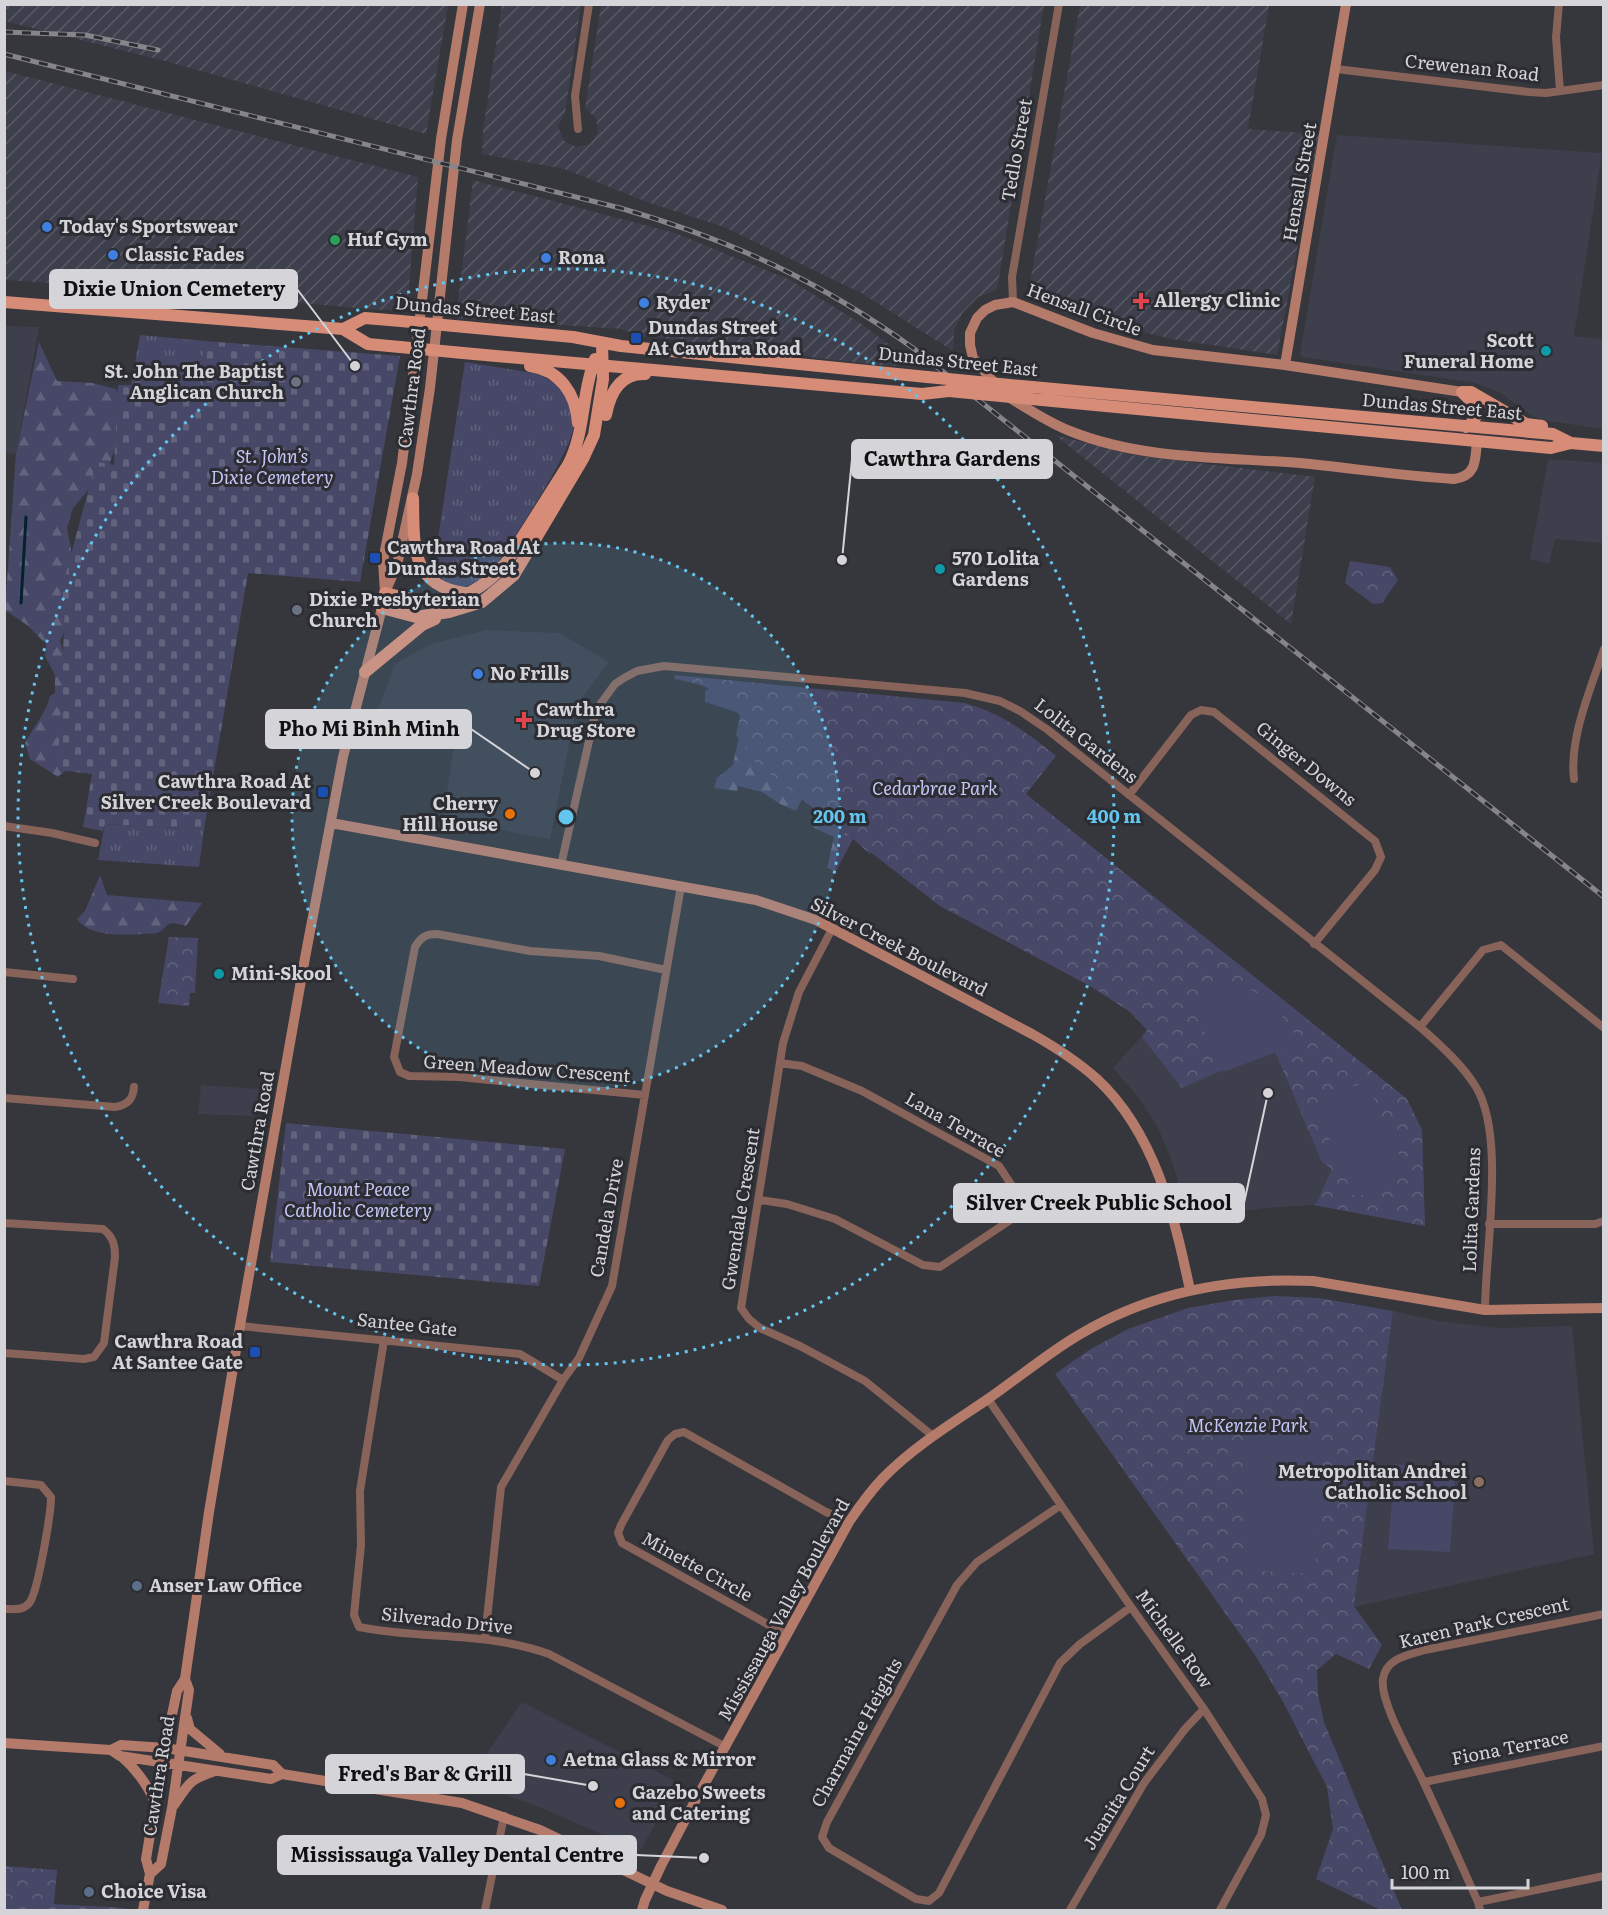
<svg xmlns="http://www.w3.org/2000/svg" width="1608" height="1915" viewBox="0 0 1608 1915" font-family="Literata,serif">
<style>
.built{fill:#3e3f4c}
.industrial{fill:url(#industrial-furrows)}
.grass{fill:url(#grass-tufts)}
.forest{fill:url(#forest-firs)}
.cemetery{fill:url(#cemetery-stones)}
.park{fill:url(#park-crowns)}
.garden{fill:#474867}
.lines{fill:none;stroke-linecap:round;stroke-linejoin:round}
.stream{stroke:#02222e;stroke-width:3}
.street{stroke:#886359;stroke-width:8}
.secondary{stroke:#b47a6a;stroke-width:10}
.primary{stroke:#d78c77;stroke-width:12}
.rail-casing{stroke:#85858a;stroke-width:5}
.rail{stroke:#2c2c33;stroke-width:3;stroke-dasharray:9;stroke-linecap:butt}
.primary-bridge{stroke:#d78c77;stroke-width:12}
.ring{fill:none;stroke:#64c5ee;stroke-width:3;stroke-dasharray:3 6}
.shop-dot{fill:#3f7fe0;stroke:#2c2c33;stroke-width:2}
.leisure-dot{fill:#2e9e5b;stroke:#2c2c33;stroke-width:2}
.health-dot{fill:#e0444e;stroke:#2c2c33;stroke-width:2}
.transit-dot{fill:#1a4fb4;stroke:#2c2c33;stroke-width:2}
.culture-dot{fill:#0f9aa8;stroke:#2c2c33;stroke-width:2}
.worship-dot{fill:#6b7280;stroke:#2c2c33;stroke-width:2}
.food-dot{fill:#e8710a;stroke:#2c2c33;stroke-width:2}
.education-dot{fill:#8d6e63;stroke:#2c2c33;stroke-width:2}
.service-dot{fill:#5c6f8a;stroke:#2c2c33;stroke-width:2}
.labels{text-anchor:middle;stroke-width:6;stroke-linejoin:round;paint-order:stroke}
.street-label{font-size:18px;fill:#d5d5d9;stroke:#2c2c33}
.poi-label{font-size:18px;font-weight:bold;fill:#d5d5d9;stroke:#2c2c33;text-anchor:start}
.park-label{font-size:18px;font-style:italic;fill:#c3c6f6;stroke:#2c2c33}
.centre{fill:#64c5ee;stroke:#2c2c33;stroke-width:3}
.ring-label{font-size:18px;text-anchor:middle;font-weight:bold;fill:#64c5ee;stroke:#2c2c33;stroke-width:6;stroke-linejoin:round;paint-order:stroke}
.leader{fill:none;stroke:#d5d5d9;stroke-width:2}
.callout-dot{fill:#d5d5d9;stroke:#2c2c33;stroke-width:2}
.callout{fill:#d5d5d9;stroke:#d5d5d9;stroke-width:2}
.callout-label{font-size:20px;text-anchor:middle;font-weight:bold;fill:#111}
</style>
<defs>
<pattern id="industrial-furrows" width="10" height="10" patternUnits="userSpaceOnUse" patternTransform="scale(1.5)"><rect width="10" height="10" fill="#3e3f4c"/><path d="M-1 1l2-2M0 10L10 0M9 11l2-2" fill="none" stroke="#595a65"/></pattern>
<pattern id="grass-tufts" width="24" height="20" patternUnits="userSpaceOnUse" patternTransform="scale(1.5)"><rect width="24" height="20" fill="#474867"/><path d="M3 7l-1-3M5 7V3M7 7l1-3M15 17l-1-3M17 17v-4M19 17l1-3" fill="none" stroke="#61627c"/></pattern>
<pattern id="forest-firs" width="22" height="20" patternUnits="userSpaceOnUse" patternTransform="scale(1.5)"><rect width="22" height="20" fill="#474867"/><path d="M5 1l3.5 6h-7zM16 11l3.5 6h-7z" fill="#61627c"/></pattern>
<pattern id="cemetery-stones" width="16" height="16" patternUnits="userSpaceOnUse" patternTransform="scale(1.5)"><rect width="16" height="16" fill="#474867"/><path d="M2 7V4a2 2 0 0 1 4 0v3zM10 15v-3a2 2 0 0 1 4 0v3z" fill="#61627c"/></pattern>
<pattern id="park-crowns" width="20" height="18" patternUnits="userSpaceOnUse" patternTransform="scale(1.5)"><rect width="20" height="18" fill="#474867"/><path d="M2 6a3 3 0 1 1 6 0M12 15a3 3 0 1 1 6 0" fill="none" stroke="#61627c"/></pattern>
</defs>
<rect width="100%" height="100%" fill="#36363d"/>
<path class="built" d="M1337,135L1602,153L1574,336L1603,339V429L1541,420L1524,411L1503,394L1476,383L1302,357L1300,354Z
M5,326L39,327L16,454L5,453Z
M1548,459L1604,463L1603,543L1555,539L1549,564L1530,559Z
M486,630L559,633L609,662L582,698L576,710L550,839L443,819L455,738L373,723L395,664L431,644Z
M1234,960L1407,1099L1422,1130L1425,1226L1314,1205L1265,1208L1190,1219L1171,1159L1158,1128L1139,1098L1113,1068L1147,1030Z
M201,1085L259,1089L255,1116L198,1114Z
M1393,1311L1439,1321L1497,1328L1572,1326L1594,1554L1354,1607Z
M522,1702L679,1783L640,1851L544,1809L506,1795L465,1785Z"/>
<path class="industrial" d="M4,5L5,4L448,5L426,134L165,61L5,21Z
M502,5H581L565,113L558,126L563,140L576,147L590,144L598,132L596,118L585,108L601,5H1044L997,290L978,297L963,312L954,330L953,351L863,294L724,227L647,202L564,169L482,154L483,130Z
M1080,5H1269L1248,129L1319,134L1277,355L1172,339L1062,312L1028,294Z
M5,71L418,177L407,310H381L129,288L5,280Z
M473,180L675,233L790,280L860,323L919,367L879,365L713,346L680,340L640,336L622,329L456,318Z
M1055,435L1132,455L1315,477L1291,624Z"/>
<path class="grass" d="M140,335L205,341L203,386L132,381Z
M465,362L539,374L551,381L553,380C565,394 573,405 574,424C574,448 515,536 499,561C478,588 443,604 435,558Z
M105,824L204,829L199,867L98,860Z"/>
<path class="forest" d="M39,342L57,381L92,383L116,389L125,412L117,443L109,466L73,508L67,528L71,549L72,577L68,624L60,641L71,678L65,771L58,777L30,759L25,743C33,727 46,714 50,696L55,693V675L45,656L46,644L27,625L5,610L16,454Z
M714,686L878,838L870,854L853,839L836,871L827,868L834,837L812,827L817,811L802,799L796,811L780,804L762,792L738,786L737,791L714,788L717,778L733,765C736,746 742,733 742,714L705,702V691Z
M100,875L107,895L202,903L186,926C161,919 172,927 157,933C153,934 147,933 143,934C124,935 89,937 77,919L85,911Z"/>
<path class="cemetery" d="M205,341L400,356L360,582L248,573L204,829L105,824L103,831L83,827L92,774L58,770L65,606L59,599L96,462L114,465L118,385H131L132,381L203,385Z
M286,1123L565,1149L539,1286L270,1262Z"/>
<path class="park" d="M1350,561L1390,567L1398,580L1382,603L1373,604L1345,583Z
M675,675L965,703C1003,714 1026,732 1056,756L1026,794L1407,1099L1422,1130L1425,1226L1314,1205L1317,1202L1332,1169L1322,1162L1273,1047L1182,1088L1142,1037L1147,1030L1130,1012L1090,986L940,906L757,764L736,735L740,716C718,690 708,685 674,679Z
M169,937L198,938L195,993H190L189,1006L158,1003Z
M1275,1296L1319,1298L1393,1311L1354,1606L1382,1645L1369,1669L1336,1654L1317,1670L1318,1694L1324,1722L1402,1910H1381L1316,1879L1333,1829L1327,1787L1282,1700L1255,1655L1055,1374L1089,1350L1128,1329L1188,1308L1234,1300Z
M4,1866L57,1870L54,1904L125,1908V1910H5Z"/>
<path class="garden" d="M1226,983L1246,986L1274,1005L1301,1043L1223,1072L1191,1002Z
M1366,1081L1408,1175L1355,1198L1314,1104Z
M1248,1426L1322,1430L1315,1574L1242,1570Z
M1395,1464L1456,1469L1450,1552L1388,1549Z"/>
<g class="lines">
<path class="stream" d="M21,603L26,517"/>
<path class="street" d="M1559,4L1556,37L1560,91
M1336,69L1529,92L1546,93L1604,85
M578,129L575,96L589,4
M1013,302L1012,277L1059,4
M1574,779C1569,738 1591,688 1604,649
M1129,795L1191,715L1201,710L1214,712L1375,841L1381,857L1375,870L1314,944
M4,826L52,833L95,843
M561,865L596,710L615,684L624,678L637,671L664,666L965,693L1000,701L1020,711L1048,730L1420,1027C1440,1045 1462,1064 1476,1087C1506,1136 1485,1252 1485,1310
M832,929L799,992L783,1043L741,1308L749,1319L760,1328L800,1346L865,1381L933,1436
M4,972L73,979
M1420,1027L1483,950L1501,945L1604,1028
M645,1095L459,1077L409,1076L400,1072L394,1057L415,947C421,937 426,934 437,934L530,951L599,956L666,970
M4,1098L115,1107C127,1105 133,1100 134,1087
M760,1200L787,1204L835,1219L923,1265L940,1267L1015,1217L1020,1198L999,1166L862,1091L802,1066L780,1063
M4,1223L103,1229C113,1237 115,1244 115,1257L104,1343L94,1357L84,1359L4,1353
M1489,1224H1595L1604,1221
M240,1326L520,1354L563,1380
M384,1340L360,1491L361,1545L354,1615L359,1627C423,1640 485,1631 549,1654L726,1747
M988,1399L1131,1607L1204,1709L1262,1799L1266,1815L1261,1835L1220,1910
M4,1481L41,1485L51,1497C51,1514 38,1590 30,1602C24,1611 14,1609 4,1609
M1061,1505L977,1562L957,1585L827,1822L822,1837L829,1848L916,1899L929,1901L939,1893L1060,1663L1080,1644L1131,1607
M787,1635L622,1543L618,1533L621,1525L668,1440L675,1434L684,1432L826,1512L849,1522
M485,1638L501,1487L563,1380L579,1358L612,1286L681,886
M1424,1782L1604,1746
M1478,1902L1604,1876
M485,1910L504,1816
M1070,1910L1144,1783L1185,1729L1204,1709
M1480,1910L1478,1902C1460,1862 1442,1821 1423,1781C1413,1759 1379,1701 1383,1679C1386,1658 1408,1655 1425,1650L1604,1614"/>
<path class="secondary" d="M1285,365L1346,4
M997,386L973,358L970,345V333L977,318L985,310L995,305L1013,302L1093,333L1153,350L1285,365L1462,392
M1010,398C1030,410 1049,423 1070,431C1141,460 1224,457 1300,463C1351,468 1402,476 1454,479C1477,476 1475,460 1477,441
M386,590L397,565L417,474L430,388L457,140L480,4
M331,823L756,900L816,920L1032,1034C1055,1047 1077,1061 1097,1079C1155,1133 1174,1215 1190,1290
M187,1718L190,1729L220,1754
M4,1743L111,1750L120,1756L271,1779L282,1774L462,1803L540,1830L667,1891L722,1910
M111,1750L121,1745L165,1748L273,1765L282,1774
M121,1756C136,1769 147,1784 155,1802
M174,1805C189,1784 188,1780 215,1771
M150,1874L161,1864L172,1808L189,1690L185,1679
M143,1910L150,1874L146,1859L162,1762L177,1691L185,1679L209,1512L240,1326L305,958L343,757L382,608L385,593L383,561L402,463L414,368L441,139L463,4
M642,1910L645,1900L661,1866L694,1803L849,1522C859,1507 870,1492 882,1479C913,1447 951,1424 988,1399C1015,1380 1041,1359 1069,1341C1142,1294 1227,1277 1313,1281L1485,1310L1604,1308"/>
<path class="primary" d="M4,302L343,329L368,344L400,347
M465,327L573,337L621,346L927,377
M343,329L365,318L401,321
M463,353L922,394L949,391
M530,366C560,370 576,394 578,423
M1032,387L1553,434L1571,443
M1462,392H1471L1526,424L1542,426
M1463,393C1474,403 1484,417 1466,427
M1042,400L1551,448L1571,443L1604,446
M606,415C610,393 620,373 645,374
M413,498C414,542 409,586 465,593
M385,593C436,607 470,605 506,563L568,465C586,431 581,394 595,359
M382,608L416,617L449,612L482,602L514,575L583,459L594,435L603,379L602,343
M365,672L422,625L435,619"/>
<defs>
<path id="rail" d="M4,32L85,35L158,50
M4,54L620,208C731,240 820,281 913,348L1604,897"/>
</defs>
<use href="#rail" class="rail-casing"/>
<use href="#rail" class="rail"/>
<path class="primary-bridge" d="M401,321L465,327
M400,347L463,353
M927,377L1032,387
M949,391L1042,400"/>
</g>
<circle cx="566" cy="817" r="274" fill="#64c5ee" fill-opacity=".12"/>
<g class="ring">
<circle cx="566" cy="817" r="274"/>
<circle cx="566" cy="817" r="548"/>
</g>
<g class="shop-dot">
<circle cx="47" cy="227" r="6"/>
<circle cx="113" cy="255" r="6"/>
<circle cx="546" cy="258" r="6"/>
<circle cx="644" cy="303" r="6"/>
<circle cx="478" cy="674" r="6"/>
<circle cx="551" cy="1760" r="6"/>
</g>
<circle class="leisure-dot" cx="335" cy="240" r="6"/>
<g class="health-dot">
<path d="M1138 292h6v6h6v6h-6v6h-6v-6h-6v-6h6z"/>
<path d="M521 711h6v6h6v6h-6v6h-6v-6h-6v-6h6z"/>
</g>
<g class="transit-dot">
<rect x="630" y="332" width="12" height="12" rx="3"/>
<rect x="369" y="552" width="12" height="12" rx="3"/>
<rect x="317" y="786" width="12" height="12" rx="3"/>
<rect x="249" y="1346" width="12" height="12" rx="3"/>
</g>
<g class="culture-dot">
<circle cx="1546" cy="351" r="6"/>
<circle cx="940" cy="569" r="6"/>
<circle cx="219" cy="974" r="6"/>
</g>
<g class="worship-dot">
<circle cx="296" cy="382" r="6"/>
<circle cx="297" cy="610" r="6"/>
</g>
<g class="food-dot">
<circle cx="510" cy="814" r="6"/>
<circle cx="620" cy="1803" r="6"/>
</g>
<circle class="education-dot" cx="1479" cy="1482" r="6"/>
<g class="service-dot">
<circle cx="137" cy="1586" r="6"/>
<circle cx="89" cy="1892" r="6"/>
</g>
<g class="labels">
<g class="street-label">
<text transform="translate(1472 68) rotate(6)" y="6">Crewenan Road</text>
<text transform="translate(1017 150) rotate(-80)" y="6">Tedlo Street</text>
<text transform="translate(1300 182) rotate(-80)" y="6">Hensall Street</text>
<text transform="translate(475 310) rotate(5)" y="6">Dundas Street East</text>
<text transform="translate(1084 310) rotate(20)" y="6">Hensall Circle</text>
<text transform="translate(958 362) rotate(6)" y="6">Dundas Street East</text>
<text transform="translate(412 388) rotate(-83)" y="6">Cawthra Road</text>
<text transform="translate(1442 407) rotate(5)" y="6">Dundas Street East</text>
<text transform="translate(1086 741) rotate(38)" y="6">Lolita Gardens</text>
<text transform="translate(1306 764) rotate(39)" y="6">Ginger Downs</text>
<text transform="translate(899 947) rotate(27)" y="6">Silver Creek Boulevard</text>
<text transform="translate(527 1069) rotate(4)" y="6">Green Meadow Crescent</text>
<text transform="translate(955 1125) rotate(30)" y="6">Lana Terrace</text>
<text transform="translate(258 1131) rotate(-80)" y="6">Cawthra Road</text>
<text transform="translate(741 1209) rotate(-81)" y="6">Gwendale Crescent</text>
<text transform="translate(1472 1210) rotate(-88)" y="6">Lolita Gardens</text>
<text transform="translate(607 1218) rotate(-80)" y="6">Candela Drive</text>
<text transform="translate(407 1325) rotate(6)" y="6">Santee Gate</text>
<text transform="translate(697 1567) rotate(29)" y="6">Minette Circle</text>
<text transform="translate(784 1610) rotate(-61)" y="6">Mississauga Valley Boulevard</text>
<text transform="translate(447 1621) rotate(6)" y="6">Silverado Drive</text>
<text transform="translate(1484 1623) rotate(-13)" y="6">Karen Park Crescent</text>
<text transform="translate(1174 1639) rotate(54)" y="6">Michelle Row</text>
<text transform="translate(857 1733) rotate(-61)" y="6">Charmaine Heights</text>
<text transform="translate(1510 1748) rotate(-11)" y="6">Fiona Terrace</text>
<text transform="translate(159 1776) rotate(-81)" y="6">Cawthra Road</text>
<text transform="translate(1119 1798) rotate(-58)" y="6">Juanita Court</text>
</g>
<g class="poi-label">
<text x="59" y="233">Today's Sportswear</text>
<text x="347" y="246">Huf Gym</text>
<text x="125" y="261">Classic Fades</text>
<text x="558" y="264">Rona</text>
<text x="1154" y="307">Allergy Clinic</text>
<text x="656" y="309">Ryder</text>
<text x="648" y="334">Dundas Street<tspan x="648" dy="21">At Cawthra Road</tspan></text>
<text x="1534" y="347" text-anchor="end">Scott<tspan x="1534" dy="21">Funeral Home</tspan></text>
<text x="284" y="378" text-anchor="end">St. John The Baptist<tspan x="284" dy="21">Anglican Church</tspan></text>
<text x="387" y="554">Cawthra Road At<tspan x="387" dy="21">Dundas Street</tspan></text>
<text x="952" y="565">570 Lolita<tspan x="952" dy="21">Gardens</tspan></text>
<text x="309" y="606">Dixie Presbyterian<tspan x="309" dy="21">Church</tspan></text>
<text x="490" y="680">No Frills</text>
<text x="536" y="716">Cawthra<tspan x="536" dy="21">Drug Store</tspan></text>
<text x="311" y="788" text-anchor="end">Cawthra Road At<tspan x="311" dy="21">Silver Creek Boulevard</tspan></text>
<text x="498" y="810" text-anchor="end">Cherry<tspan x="498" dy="21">Hill House</tspan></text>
<text x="231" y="980">Mini-Skool</text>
<text x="243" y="1348" text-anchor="end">Cawthra Road<tspan x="243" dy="21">At Santee Gate</tspan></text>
<text x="1467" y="1478" text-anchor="end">Metropolitan Andrei<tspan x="1467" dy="21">Catholic School</tspan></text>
<text x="149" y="1592">Anser Law Office</text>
<text x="563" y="1766">Aetna Glass &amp; Mirror</text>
<text x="632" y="1799">Gazebo Sweets<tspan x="632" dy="21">and Catering</tspan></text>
<text x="101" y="1898">Choice Visa</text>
</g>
<g class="park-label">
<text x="272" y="463">St. John’s<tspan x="272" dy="21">Dixie Cemetery</tspan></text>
<text x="935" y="795">Cedarbrae Park</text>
<text x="358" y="1196">Mount Peace<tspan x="358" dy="21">Catholic Cemetery</tspan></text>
<text x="1248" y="1432">McKenzie Park</text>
</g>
</g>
<circle cx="566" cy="817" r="9" class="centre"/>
<g class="ring-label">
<text x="840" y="823">200 m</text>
<text x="1114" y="823">400 m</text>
</g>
<path class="leader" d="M355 366L297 289M842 560L852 459M535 773L471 729M1268 1093L1244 1203M593 1786L524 1774M704 1858L636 1855"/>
<g class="callout-dot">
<circle cx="355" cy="366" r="6"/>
<circle cx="842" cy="560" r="6"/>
<circle cx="535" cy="773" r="6"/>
<circle cx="1268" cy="1093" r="6"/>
<circle cx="593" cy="1786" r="6"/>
<circle cx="704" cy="1858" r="6"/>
</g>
<g class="callout">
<rect x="50" y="270" width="247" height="38" rx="6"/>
<rect x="852" y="440" width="200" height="38" rx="6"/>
<rect x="266" y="710" width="205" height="38" rx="6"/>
<rect x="954" y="1184" width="290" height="38" rx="6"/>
<rect x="326" y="1755" width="198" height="38" rx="6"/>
<rect x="278" y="1836" width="358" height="38" rx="6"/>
</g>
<g class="callout-label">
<text x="174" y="296">Dixie Union Cemetery</text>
<text x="952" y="466">Cawthra Gardens</text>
<text x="369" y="736">Pho Mi Binh Minh</text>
<text x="1099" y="1210">Silver Creek Public School</text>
<text x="425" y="1781">Fred's Bar &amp; Grill</text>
<text x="457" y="1862">Mississauga Valley Dental Centre</text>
</g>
<rect width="1608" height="1915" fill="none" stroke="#d5d5d9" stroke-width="12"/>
<path d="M1392 1879v9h136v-9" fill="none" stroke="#d5d5d9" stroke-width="3"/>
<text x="1401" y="1879" font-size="18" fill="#d5d5d9" stroke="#2c2c33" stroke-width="4.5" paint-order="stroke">100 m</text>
</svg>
